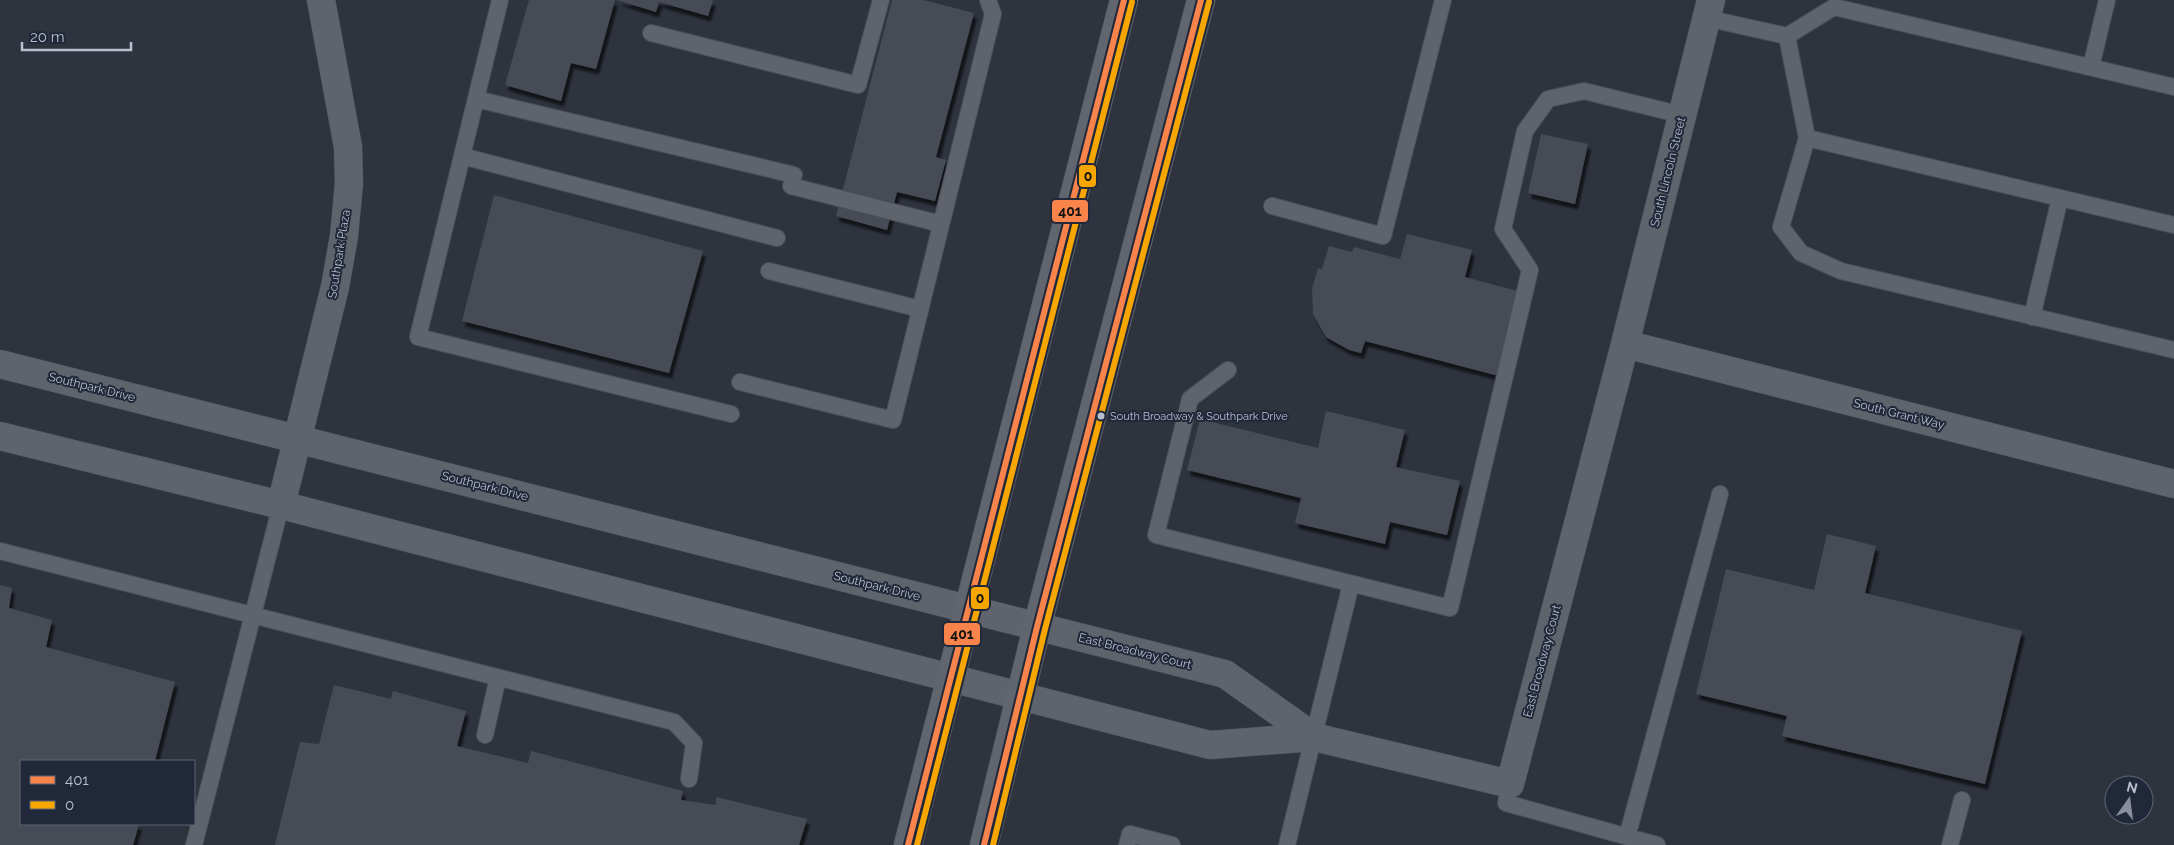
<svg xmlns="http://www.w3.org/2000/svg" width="2174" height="845" viewBox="0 0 2174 845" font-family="Raleway,sans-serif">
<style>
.building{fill:#474c54;filter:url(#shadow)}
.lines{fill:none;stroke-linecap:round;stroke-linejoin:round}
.service-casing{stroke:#4b4f57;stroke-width:18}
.minor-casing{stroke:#4b4f57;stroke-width:29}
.primary-casing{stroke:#4c505a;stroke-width:29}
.service{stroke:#5f636b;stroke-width:16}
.minor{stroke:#5f636b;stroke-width:28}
.primary{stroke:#61656d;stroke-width:28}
.bus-1-casing{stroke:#20283a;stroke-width:10}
.bus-2-casing{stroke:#20283a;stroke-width:10}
.bus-1{stroke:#f8844c;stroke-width:6}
.bus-2{stroke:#f7a600;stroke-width:6}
.bus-dot{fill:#b9bfcd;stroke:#20283a;stroke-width:2}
.labels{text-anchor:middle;stroke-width:4;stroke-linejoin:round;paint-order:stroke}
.bus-label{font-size:11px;fill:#b9bfcd;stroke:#20283a;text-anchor:start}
.street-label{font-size:12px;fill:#b9bfcd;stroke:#20283a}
.line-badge{stroke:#20283a;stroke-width:2}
.pale-badge-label{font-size:14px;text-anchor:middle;font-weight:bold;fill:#111}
</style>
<defs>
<filter id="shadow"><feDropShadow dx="3" dy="5.5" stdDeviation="1" flood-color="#0009"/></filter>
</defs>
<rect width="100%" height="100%" fill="#2e333e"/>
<path class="building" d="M529,0H615L596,69L571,63L561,101L505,85Z
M617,0H713L708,16L659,2L656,12Z
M892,0H923L974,13L936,157L946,160L935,201L897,192L887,230L836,216Z
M1541,134L1588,144L1575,204L1528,193Z
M494,195L703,251L669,373L462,321Z
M1407,234L1472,250L1465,277L1521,292L1499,376L1365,341L1361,353L1349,350L1326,337L1313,314L1312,289L1318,268L1322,269L1329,246L1352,252L1354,247L1400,259Z
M1326,411L1405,430L1396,467L1460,481L1447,535L1390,522L1385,544L1295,523L1301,498L1187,470L1200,419L1318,448Z
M1827,534L1876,546L1865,593L2022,631L1985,784L1782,736L1787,716L1696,694L1726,569L1814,590Z
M0,585L12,588L9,608L52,620L46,647L175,682L155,761H21V824H139L133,845H0Z
M334,685L391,699L393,691L466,711L457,746L528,763L531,751L683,791L681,800L716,805V797L807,819L799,845H275L300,742L319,744Z"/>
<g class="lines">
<defs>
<path id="service" d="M500,0L418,337L731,414
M1706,18L1787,36L1834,7L2174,87
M651,33L858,85L881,0
M1787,36L1807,138L1781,227L1801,253L1841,271L2174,350
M2091,67L2107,0
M476,99L794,175
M1807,138L2174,225
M462,156L777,238
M791,186L941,224
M1272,206L1383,236L1443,0
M769,271L920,309
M2032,317L2060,198
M1228,370L1190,399L1156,535L1450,608L1530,270L1503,229L1525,131L1548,99L1584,91L1682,115
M740,382L893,420L993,14L988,0
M0,551L674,722L694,743L689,779
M485,735L498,677
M1510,784L1506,803L1657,845
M1627,837L1720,494
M194,845L281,505
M1127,845L1130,834L1172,845
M1287,845L1351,584
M1950,845L1962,800"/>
<path id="minor" d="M1625,344L2174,484
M0,364L1225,674L1314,737
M0,436L281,505L1210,745L1314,737L1510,784L1625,344L1711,0
M281,505L335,287L344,236L349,183L348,147L321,0"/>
<path id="primary" d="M908,845L1124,0
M984,845L1037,627L1201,0"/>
</defs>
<use href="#service" class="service-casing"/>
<use href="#minor" class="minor-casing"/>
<use href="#primary" class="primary-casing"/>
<use href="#service" class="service"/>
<use href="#minor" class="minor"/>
<use href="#primary" class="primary"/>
<defs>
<path id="bus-1" d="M908,845L1124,0
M984,845L1037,627L1201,0"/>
<path id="bus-2" d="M917,845L1132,2
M993,845L1045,629L1209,2"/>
</defs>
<use href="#bus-1" class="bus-1-casing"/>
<use href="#bus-2" class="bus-2-casing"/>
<use href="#bus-1" class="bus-1"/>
<use href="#bus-2" class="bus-2"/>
</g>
<circle class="bus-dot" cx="1101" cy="416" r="4.5"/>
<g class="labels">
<g class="bus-label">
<text x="1110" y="420">South Broadway &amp; Southpark Drive</text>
</g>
<g class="street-label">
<text transform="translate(1668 172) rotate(-76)" y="4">South Lincoln Street</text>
<text transform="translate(339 254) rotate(-81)" y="4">Southpark Plaza</text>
<text transform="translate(92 387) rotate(14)" y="4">Southpark Drive</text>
<text transform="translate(1899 414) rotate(14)" y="4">South Grant Way</text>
<text transform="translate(485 486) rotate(14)" y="4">Southpark Drive</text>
<text transform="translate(877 586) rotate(14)" y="4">Southpark Drive</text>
<text transform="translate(1135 651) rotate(14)" y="4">East Broadway Court</text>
<text transform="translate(1542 661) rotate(-75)" y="4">East Broadway Court</text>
</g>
</g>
<g class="line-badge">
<rect x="1078" y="164" width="19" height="24" rx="5" fill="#f7a600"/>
<rect x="1051" y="199" width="38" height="24" rx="5" fill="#f8844c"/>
<rect x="970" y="586" width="20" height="24" rx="5" fill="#f7a600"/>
<rect x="943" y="622" width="38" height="24" rx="5" fill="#f8844c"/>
</g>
<g class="pale-badge-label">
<text x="1088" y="181">0</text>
<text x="1070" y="216">401</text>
<text x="980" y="603">0</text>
<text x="962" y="639">401</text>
</g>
<rect x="20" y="760" width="175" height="65" fill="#20283a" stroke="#5d6475"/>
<rect x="30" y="776" width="25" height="8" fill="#f8844c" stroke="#5d6475"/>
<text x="65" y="785" font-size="15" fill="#b9bfcd">401</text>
<rect x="30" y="801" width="25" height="8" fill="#f7a600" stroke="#5d6475"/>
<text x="65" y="810" font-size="15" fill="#b9bfcd">0</text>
<g transform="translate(2129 800) rotate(14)"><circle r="24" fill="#20283a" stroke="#5d6475"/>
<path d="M0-4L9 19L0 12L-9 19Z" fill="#888e9b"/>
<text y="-8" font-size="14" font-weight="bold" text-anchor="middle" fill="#b9bfcd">N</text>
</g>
<path d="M22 42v8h109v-8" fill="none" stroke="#b9bfcd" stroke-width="2.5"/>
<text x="30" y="42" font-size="15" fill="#b9bfcd" stroke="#20283a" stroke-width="4" paint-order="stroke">20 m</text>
</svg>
